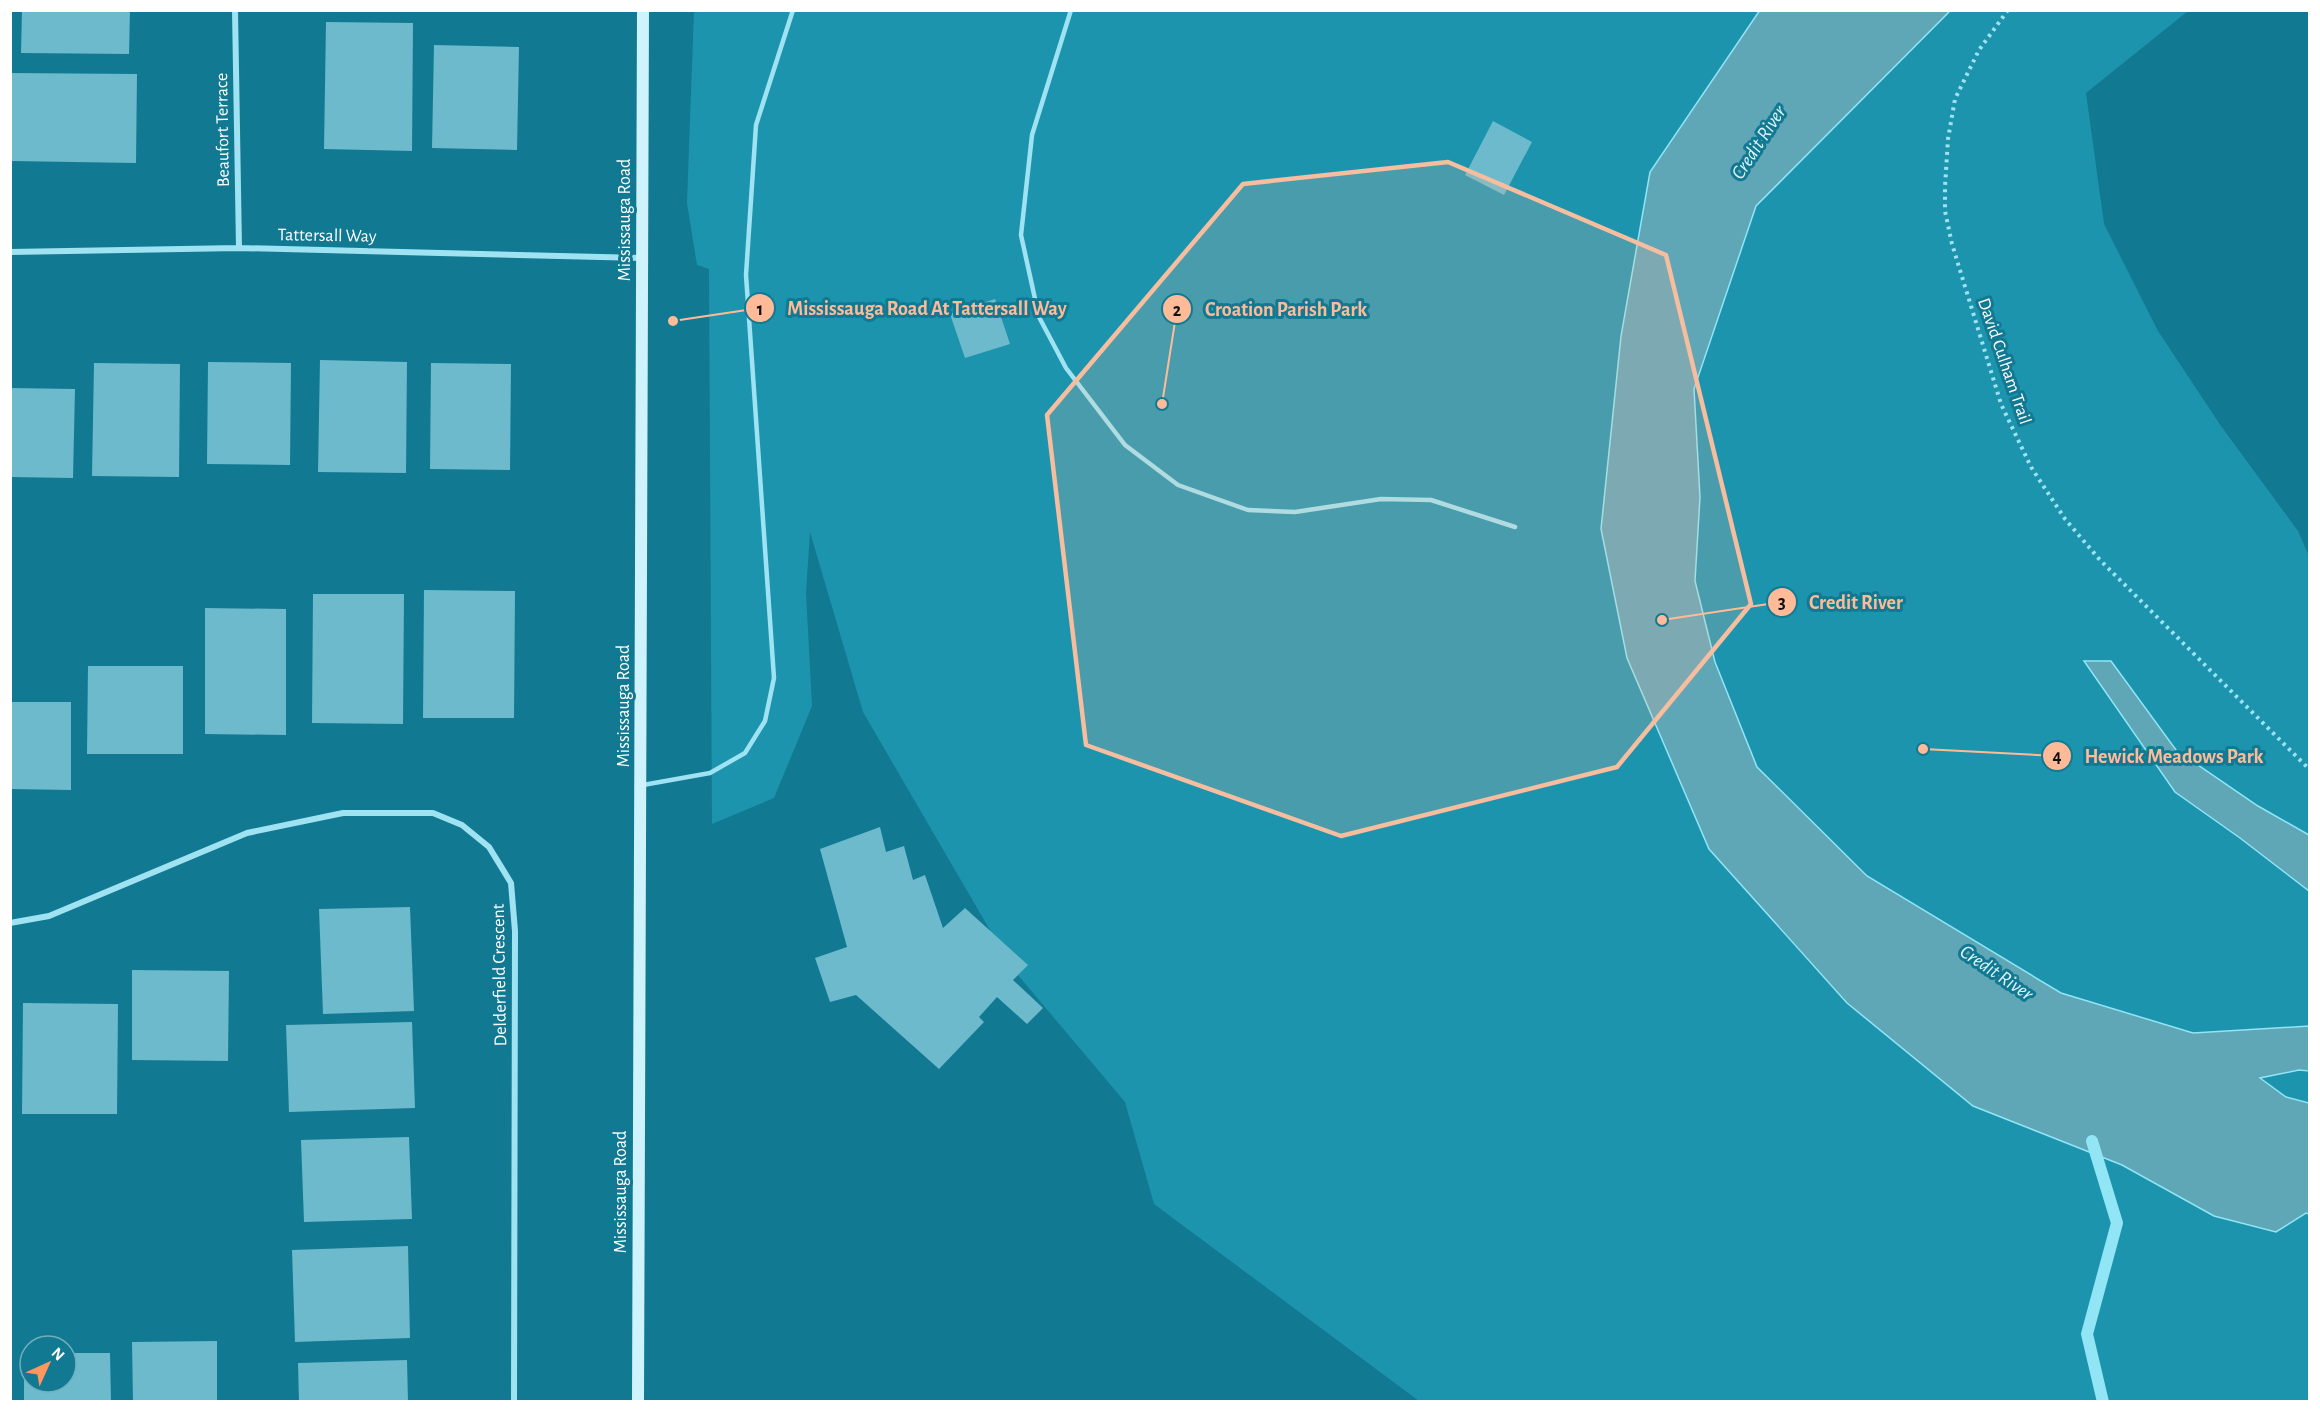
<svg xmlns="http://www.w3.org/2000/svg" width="2320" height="1412" viewBox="0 0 2320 1412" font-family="'Alegreya Sans',sans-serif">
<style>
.green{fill:#1d94ae}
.water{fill:#5fa6b7;stroke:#91e5f5;stroke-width:1.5}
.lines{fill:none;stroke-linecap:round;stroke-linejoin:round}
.stream{stroke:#91e5f5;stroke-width:12}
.building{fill:#6cbacc}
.path{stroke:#9fe3f2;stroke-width:4;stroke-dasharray:3 4.5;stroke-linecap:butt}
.service{stroke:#9fe3f2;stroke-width:4.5}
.minor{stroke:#9fe3f2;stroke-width:6}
.secondary{stroke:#cef3fc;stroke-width:12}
.marked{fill:#f6bd9e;fill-opacity:0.2;stroke:#f6bd9e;stroke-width:4.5;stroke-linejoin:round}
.labels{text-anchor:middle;stroke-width:6;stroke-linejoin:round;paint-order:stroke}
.street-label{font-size:18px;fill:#fff;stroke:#127992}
.water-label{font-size:20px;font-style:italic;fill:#ddf7fd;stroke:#127992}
.leader{fill:none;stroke:#ffbb98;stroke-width:2}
.callout-dot{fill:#ffbb98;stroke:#127992;stroke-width:2}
.mark-label{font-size:18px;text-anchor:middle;font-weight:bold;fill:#111}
.callout-label{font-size:20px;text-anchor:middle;font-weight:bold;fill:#ffbb98;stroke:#127992;stroke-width:6;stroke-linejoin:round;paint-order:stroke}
</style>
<rect width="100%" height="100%" fill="#127992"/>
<path class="green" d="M694,11H1760L1650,172L1621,336L1601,530L1715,661L1695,581L1700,497L1694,389L1756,206L1950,11H2188L2086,93L2104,224L2158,331L2221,426L2298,531L2309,556V1401H1419L1154,1204L1125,1102L1012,968L863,712L810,532L806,593L812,706L774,798L712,824L709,269L697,265L687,203Z"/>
<path class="water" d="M1760,10L1950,11L1756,206L1694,389L1700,497L1695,581L1715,662L1757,767L1867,876L2061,993L2193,1033L2309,1026V1071L2299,1070L2260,1078L2286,1097L2309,1103V1214L2306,1213L2276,1232L2214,1216L2122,1165L1973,1106L1847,1003L1709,849L1627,658L1601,529L1621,336L1650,172Z
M2084,661H2111L2176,750L2258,806L2309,835V891L2240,838L2175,792Z"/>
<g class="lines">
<path class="stream" d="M2092,1141L2117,1223L2087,1334L2103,1402"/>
</g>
<path class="building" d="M22,10H130L129,54L21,53Z
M326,22L413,23L412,151L324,149Z
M434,45L519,47L517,150L432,148Z
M10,73L137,74L136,163L10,161Z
M1493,121L1532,142L1504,195L1465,175Z
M995,299L1010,344L965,358L950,314Z
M320,360L407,362L406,473L318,472Z
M208,362L291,363L290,465L207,464Z
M94,363L180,364L179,477L92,476Z
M431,363L511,364L510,470L430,469Z
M10,388L75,389L73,478L10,477Z
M424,590L515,591L514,718H423Z
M313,594H404L403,724L312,723Z
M205,608L286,609V735L205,734Z
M88,666H183V754H87Z
M10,702H71V790L10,789Z
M880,827L886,852L904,846L913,880L925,875L943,928L965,908L1028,965L1013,980L1043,1008L1027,1024L997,997L979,1017L984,1022L939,1069L856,995L830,1002L815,958L847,947L820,849Z
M410,907L414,1011L323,1014L319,909Z
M132,970L229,971L228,1061L132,1060Z
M23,1003L118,1004L117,1114H22Z
M412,1022L415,1108L289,1112L286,1025Z
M409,1137L412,1219L304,1222L301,1140Z
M408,1246L410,1338L295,1342L292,1250Z
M217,1341V1402H133L132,1342Z
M24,1353H30V1382H66V1353H110L111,1402H24Z
M407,1360L408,1402H299L298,1363Z"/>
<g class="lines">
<path class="path" d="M2008,10L1979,50L1955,99L1948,139L1945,187V211L1952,244L2001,404L2031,467L2065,519L2100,560L2310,770"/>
<path class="service" d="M1071,10L1032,135L1021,235L1039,317L1066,368L1125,445L1178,485L1248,510L1295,512L1381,499L1431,500L1515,527
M643,785L710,773L745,753L765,721L774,678L746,275L756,125L793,10"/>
<path class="minor" d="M235,10L239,248
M10,252L239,248L642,258
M10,923L49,916L247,833L343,813H433L462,825L489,847L511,883L515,931L514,1402"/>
<path class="secondary" d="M638,1402L643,10"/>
</g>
<path class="marked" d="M1448,162L1666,255L1751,604L1617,767L1341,836L1086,745L1047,415L1243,184Z"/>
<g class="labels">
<g class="street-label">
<text transform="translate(222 130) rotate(-91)" y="6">Beaufort Terrace</text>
<text transform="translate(624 220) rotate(-90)" y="6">Mississauga Road</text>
<text transform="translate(327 235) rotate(1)" y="6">Tattersall Way</text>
<text transform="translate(2005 361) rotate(71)" y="6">David Culham Trail</text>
<text transform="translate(623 706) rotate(-90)" y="6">Mississauga Road</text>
<text transform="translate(499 975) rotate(-91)" y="6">Delderfield Crescent</text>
<text transform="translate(620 1192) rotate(-90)" y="6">Mississauga Road</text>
</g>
<g class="water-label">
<text transform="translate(1758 142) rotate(-57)" y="7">Credit River</text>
<text transform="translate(1997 972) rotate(34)" y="7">Credit River</text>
</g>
</g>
<path class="leader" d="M673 321L760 308M1162 404L1177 309M1662 620L1782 602M1923 749L2057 756"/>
<g class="callout-dot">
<circle cx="673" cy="321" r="6"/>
<circle cx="1162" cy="404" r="6"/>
<circle cx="1662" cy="620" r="6"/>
<circle cx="1923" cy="749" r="6"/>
<circle cx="760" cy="308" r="15"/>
<circle cx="1177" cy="309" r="15"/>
<circle cx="1782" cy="602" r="15"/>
<circle cx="2057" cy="756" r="15"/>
</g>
<g class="mark-label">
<text x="760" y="315">1</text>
<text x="1177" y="316">2</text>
<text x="1782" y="608">3</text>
<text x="2057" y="762">4</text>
</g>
<g class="callout-label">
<text x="927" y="315">Mississauga Road At Tattersall Way</text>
<text x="1286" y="316">Croation Parish Park</text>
<text x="1856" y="609">Credit River</text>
<text x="2174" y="763">Hewick Meadows Park</text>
</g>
<rect width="2320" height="1412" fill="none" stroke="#ffffff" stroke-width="24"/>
<g transform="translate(48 1364) rotate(45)"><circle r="28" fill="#127992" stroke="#71afbe" stroke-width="1.5"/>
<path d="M0-4.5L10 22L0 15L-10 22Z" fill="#ff9760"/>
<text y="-9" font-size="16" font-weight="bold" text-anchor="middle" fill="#ffffff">N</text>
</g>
</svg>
